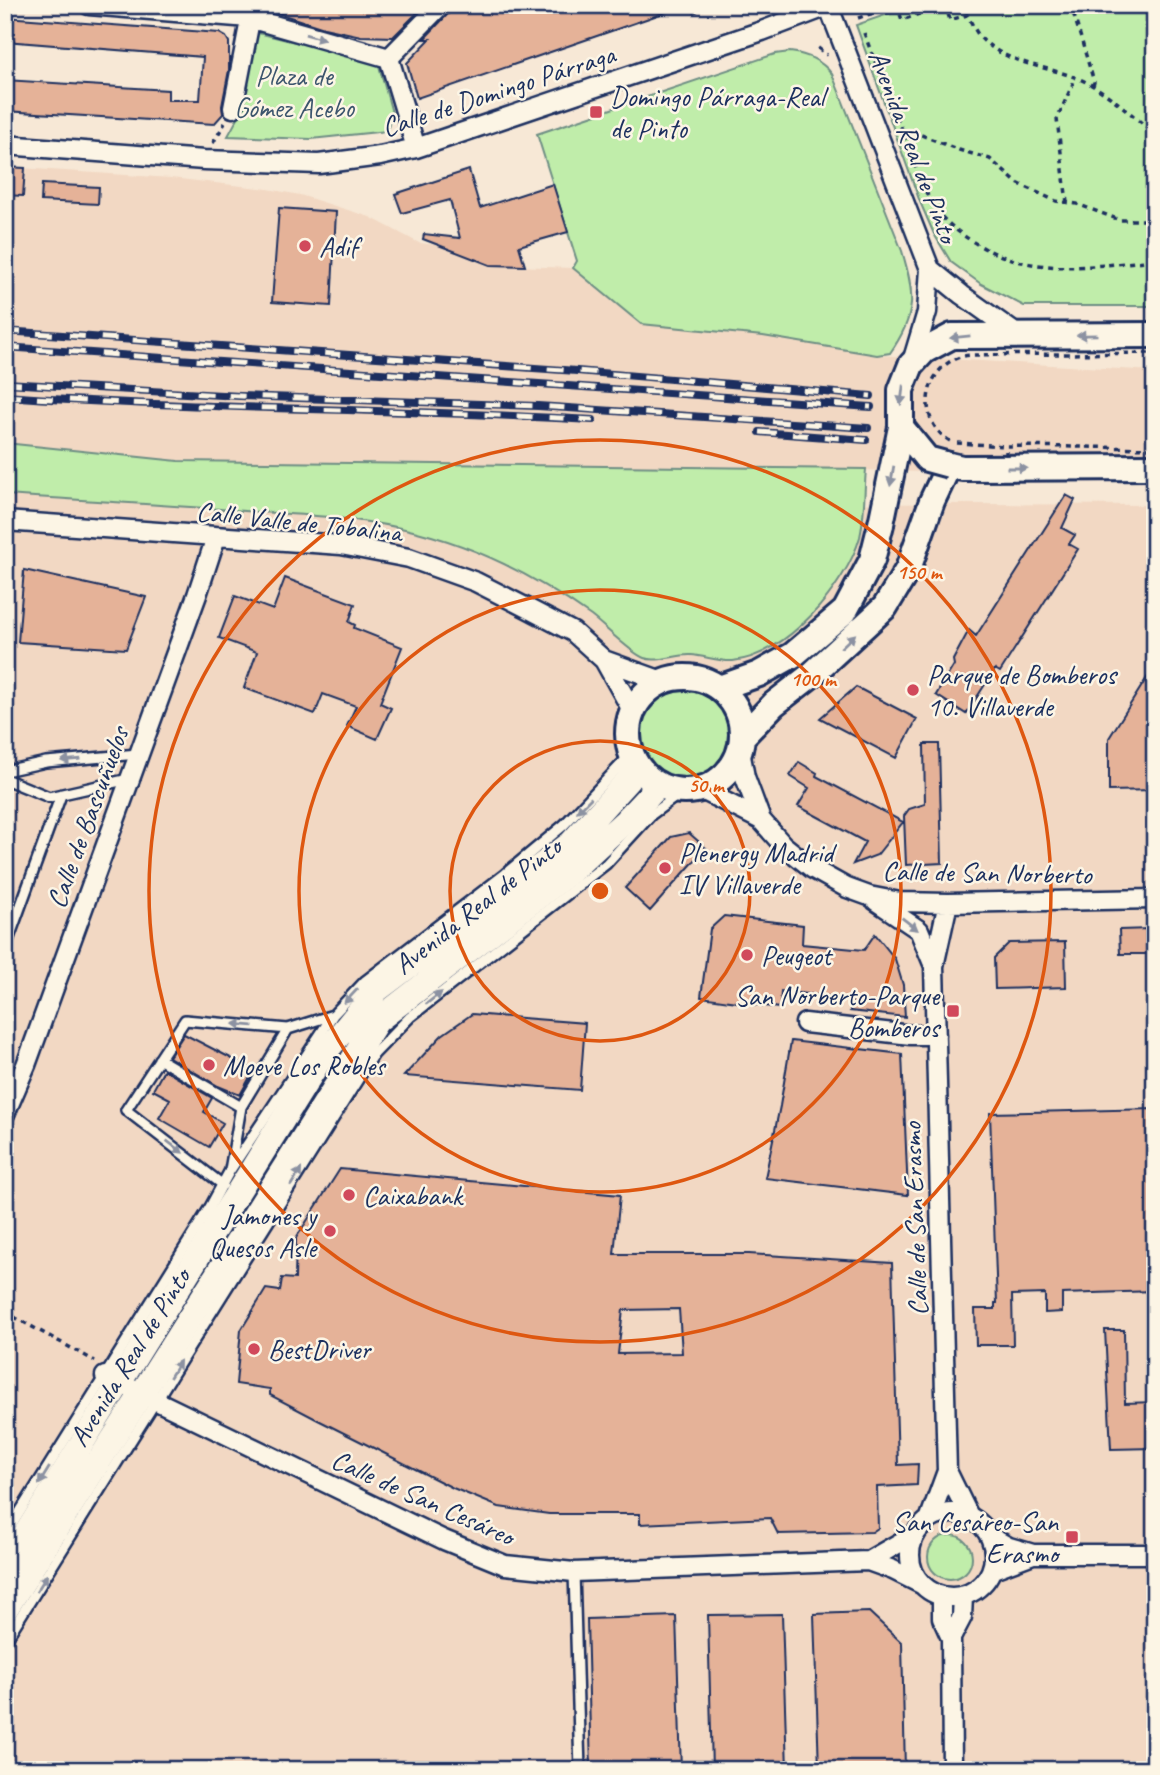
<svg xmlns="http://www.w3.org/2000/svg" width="1160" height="1775" viewBox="0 0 1160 1775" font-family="Caveat,sans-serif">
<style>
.built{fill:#f2d8c3}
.green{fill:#c0edaa;stroke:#6e8e84;stroke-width:2}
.building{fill:#e5b298;stroke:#1b2f5e;stroke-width:2;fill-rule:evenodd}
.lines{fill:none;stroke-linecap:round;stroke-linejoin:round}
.lane-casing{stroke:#1b2f5e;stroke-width:14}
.street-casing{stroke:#1b2f5e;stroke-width:23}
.secondary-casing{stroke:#1b2f5e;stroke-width:30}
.path{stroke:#1b2f5e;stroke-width:3.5;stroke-dasharray:5 5;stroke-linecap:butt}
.lane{stroke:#fcf5e5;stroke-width:9}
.street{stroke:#fcf5e5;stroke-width:18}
.secondary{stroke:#fcf5e5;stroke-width:24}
.rail-casing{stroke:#1b2f5e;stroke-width:8}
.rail{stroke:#fcf5e5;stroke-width:5;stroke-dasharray:16;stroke-linecap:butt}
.secondary-bridge-casing{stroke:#1b2f5e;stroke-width:30;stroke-linecap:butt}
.path-bridge{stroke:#1b2f5e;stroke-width:3.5;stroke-dasharray:5 5;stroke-linecap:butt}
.secondary-bridge{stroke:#fcf5e5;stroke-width:24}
.oneway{fill:#8c92a2}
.ring{fill:none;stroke:#de5710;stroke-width:3.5}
.poi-dot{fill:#d1495b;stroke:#fcf5e5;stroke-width:2.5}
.labels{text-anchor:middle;stroke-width:5;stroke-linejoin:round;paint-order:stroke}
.park-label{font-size:28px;fill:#3c556d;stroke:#fcf5e5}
.street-label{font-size:28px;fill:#1b2f5e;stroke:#fcf5e5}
.poi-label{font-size:28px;fill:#1b2f5e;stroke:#fcf5e5;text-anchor:start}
.centre{fill:#de5710;stroke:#fcf5e5;stroke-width:3.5}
.ring-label{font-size:21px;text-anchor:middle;font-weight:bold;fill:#de5710;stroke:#fcf5e5;stroke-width:5;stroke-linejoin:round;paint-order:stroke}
</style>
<rect width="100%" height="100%" fill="#f7e8d6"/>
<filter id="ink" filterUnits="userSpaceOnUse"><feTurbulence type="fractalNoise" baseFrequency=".0143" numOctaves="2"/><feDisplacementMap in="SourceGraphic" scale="14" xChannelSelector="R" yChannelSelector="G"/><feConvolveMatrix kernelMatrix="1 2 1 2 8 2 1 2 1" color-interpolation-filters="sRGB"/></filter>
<g filter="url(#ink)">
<path class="built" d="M5,167L171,178L268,189L300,195L370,217L419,243L437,245L489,265L573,268L642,324L763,336L877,355L1155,371V480L862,470L178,461L5,443Z
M5,479L576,502L1155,505V1770H5Z"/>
<path class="green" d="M914,5H1155V306H1024L981,284L951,262L934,234L920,202L856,25Z
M258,33L378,62L392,113L387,131L311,139L228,136L240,114Z
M790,52C806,54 822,61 832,74L902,251C915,294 917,315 890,353L877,355L763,336L641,324L573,268L577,261L537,134L775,54Z
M5,443L178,461L866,469C864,491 865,516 860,537C846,586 786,656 733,661C719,662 705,656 691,655C677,654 658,663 644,658C633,655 603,625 591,616C535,576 471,544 405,529C357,518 307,515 258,512C174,505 90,501 5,495Z
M639 737a46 46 0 1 1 92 0a46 46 0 1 1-92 0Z
M928 1557a22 22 0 1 1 44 0a22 22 0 1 1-44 0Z"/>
<path class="building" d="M265,5L370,7L425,5L393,37L361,36L324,28L265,9Z
M452,5H681V7L417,98L407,63L430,39H424L449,13Z
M5,17L219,33L226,37L229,42V70L222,106L223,114L214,124L5,111V80L168,90V100H200L203,57L5,41Z
M5,167L25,168L23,196L5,195Z
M469,170L480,208L553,184L568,232L519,246L525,266L490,265L423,239L424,234L460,238L450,200L402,213L395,194Z
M42,184L99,187L98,204L41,201Z
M279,208L336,212L331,306L272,302Z
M1066,495L1075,500L1062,528L1075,535L1069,544L1078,549L1000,672L995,669L966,714L936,695L954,665L953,660L969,630L976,636Z
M24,570L146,597L126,649L18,642Z
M285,578L355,604L349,622L355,625L354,628L402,647L380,703L391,708L377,739L347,726L356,706L323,694L315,714L244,688L257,652L219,638L235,596L273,610Z
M1155,665V790L1109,791V738Z
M856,687L917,719L896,758L820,718Z
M924,744H939L942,863L906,865L904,816L909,809L925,804Z
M799,762L817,773L816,776L903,822L877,855L853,864L865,842L798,806L809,788L790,776Z
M689,833L706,848L650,911L625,888L671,837Z
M724,916L803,925L802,944L864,950L875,934L895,959L903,985L905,1017L850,1011L852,999L781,991L780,1008L701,997L710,929Z
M1150,929V954H1120L1119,930Z
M1065,942L1066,987L995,989L994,958L1009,943Z
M472,1014L585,1023L580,1090L404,1076L442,1035Z
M184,1034L254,1070L240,1095L218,1086L169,1057Z
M791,1041L902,1054L908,1195L765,1178L780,1106Z
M164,1070L212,1098L204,1112L223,1123L209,1147L159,1118L170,1099L153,1090Z
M1155,1109V1291L1062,1294V1312L1045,1313V1294L1012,1295L1013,1345H976L975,1309H995V1303H997L990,1113Z
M340,1169L620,1195L614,1254H749L892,1263L898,1465L918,1464L917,1485L877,1487L878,1528L872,1532L778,1534L770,1518L640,1524V1514H549L499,1507L453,1488L318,1420L270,1395V1389L236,1384L241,1330L266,1289L280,1291L282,1278L295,1279L296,1238ZM679,1309L682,1353L618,1354L623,1310Z
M1105,1330H1124L1125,1403L1155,1402V1448L1111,1449Z
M869,1612L902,1643L905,1770H819L814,1614Z
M782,1614L787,1770H712L708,1615Z
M676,1616L681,1770H591L587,1619Z"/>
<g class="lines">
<defs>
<path id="lane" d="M5,771L46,762L138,754
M5,779L49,797L129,779
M5,949L61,795
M159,1059L241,1107
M230,1170L241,1107L288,1029
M223,1185L126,1110L185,1020L288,1029L333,1015
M5,1536L210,1207L229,1172L333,1015L365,981L505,874L564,825L630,755
M574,1572L580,1770
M5,1641L374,1054L410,1017L606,864L651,815L682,792"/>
<path id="street" d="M89,5L249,18L389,58
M828,5L930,269L927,312L912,362
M389,58L416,148
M389,58L441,5
M233,108L253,5
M5,145L204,160L319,164L380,156L416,148L762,31L828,6
M930,269L962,295L1018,335
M5,521L341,545L409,558L476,582L527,608L573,632L604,660
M632,710L604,660L662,681
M740,751L745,777L761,820
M702,790L761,820L783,845L813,869L847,888L869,896L900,902L948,903L1155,899
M876,901L919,930L934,966
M805,1023L911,1035H936
M5,1114L26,1065L197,595L216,537
M105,1376L444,1540L505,1565L574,1572L868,1561L893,1570L921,1584
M947,1471L969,1516
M910 1555a42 42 0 1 1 84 0a42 42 0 1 1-84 0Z
M929,1520L947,1471L934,966L948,903
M991,1537L1009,1547L1033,1554H1155
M868,1561L915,1534
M993,1569L1033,1554
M942,1597V1618L951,1638L952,1770
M951,1638L962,1617L963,1597"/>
<path id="secondary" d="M911,365L924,351L952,336L1155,335
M628 734a57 57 0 1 1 114 0a57 57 0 1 1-114 0Z
M719,688L759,674L793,655L845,611L872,560L881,524
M743,736L774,704L810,676L885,607L908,569L932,501L949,465L962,468L1155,467
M5,1567L323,1055L376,991L571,843L638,769
M5,1610L377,1021L570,872L625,821L658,786"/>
</defs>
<use href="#lane" class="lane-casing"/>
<use href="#street" class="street-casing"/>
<use href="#secondary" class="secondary-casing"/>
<path class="path" d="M897,5L902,20L945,5
M945,5L950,20L967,15C972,23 977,36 985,42C1014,67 1053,66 1086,82C1111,95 1134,116 1155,135
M693,12L713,5
M858,18L897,5
M864,33C876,65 889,96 901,127C910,150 924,197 940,215C962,238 991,255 1022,262C1064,272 1112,264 1155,260
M818,48L827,55
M1093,86L1094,82L1073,12L1094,5
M902,130L914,132L959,150L990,159L1017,183L1056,201L1077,204L1120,220H1155
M213,143L225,123
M1067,203L1057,119L1075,79
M5,1312L95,1361"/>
<use href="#lane" class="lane"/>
<use href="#street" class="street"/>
<use href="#secondary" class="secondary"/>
<defs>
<path id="rail" d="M5,331L577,371L871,396
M5,347L871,407
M5,383L240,396L538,406L868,428
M5,396C201,410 397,408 593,420
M760,432L866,440"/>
</defs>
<use href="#rail" class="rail-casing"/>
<use href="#rail" class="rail"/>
<defs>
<path id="secondary-bridge" d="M901,427L927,459L949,465
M881,524L901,427V390L911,365"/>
</defs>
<use href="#secondary-bridge" class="secondary-bridge-casing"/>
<path class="path-bridge" d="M950,441C911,418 927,357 972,355L1155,353
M957,443L1006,446L1155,448
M1006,456V446"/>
<use href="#secondary-bridge" class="secondary-bridge"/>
</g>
<defs><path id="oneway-solid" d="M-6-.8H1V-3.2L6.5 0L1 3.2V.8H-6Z" transform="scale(1.75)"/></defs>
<g class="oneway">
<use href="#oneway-solid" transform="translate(315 37) rotate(16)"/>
<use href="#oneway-solid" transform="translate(1087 335) rotate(179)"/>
<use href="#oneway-solid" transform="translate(960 337) rotate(174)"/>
<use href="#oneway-solid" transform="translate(902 395) rotate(97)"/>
<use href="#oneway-solid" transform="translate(1017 468)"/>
<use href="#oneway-solid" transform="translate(892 476) rotate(100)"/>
<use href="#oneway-solid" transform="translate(848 641) rotate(-43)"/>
<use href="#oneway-solid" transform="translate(71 760) rotate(175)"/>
<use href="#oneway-solid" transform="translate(584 805) rotate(135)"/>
<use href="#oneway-solid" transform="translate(910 924) rotate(38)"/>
<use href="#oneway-solid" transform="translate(351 996) rotate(133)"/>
<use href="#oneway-solid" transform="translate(434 998) rotate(-38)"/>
<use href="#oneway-solid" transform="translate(243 1025) rotate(-175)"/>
<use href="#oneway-solid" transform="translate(175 1147) rotate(37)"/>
<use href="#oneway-solid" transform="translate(296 1177) rotate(-58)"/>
<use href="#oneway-solid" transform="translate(175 1369) rotate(-58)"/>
<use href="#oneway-solid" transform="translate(44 1476) rotate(122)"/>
<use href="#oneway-solid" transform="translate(42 1583) rotate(-58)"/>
</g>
</g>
<g class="ring">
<circle cx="600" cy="891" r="150"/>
<circle cx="600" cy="891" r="301"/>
<circle cx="600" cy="891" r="451"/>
</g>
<g class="poi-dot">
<rect x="589" y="105" width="14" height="14" rx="3.5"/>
<circle cx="305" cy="246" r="7"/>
<circle cx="913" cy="690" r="7"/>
<circle cx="665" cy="868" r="7"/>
<circle cx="747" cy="955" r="7"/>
<rect x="946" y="1004" width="14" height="14" rx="3.5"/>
<circle cx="209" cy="1065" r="7"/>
<circle cx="349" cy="1195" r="7"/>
<circle cx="330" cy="1231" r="7"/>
<circle cx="254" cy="1349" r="7"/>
<rect x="1065" y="1530" width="14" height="14" rx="3.5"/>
</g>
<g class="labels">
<g class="park-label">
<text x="294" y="85">Plaza de<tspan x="294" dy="32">Gómez Acebo</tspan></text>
</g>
<g class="street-label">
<text transform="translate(498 90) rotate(-18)" y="10">Calle de Domingo Párraga</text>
<text transform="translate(914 146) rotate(69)" y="10">Avenida Real de Pinto</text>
<text transform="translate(299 521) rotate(6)" y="10">Calle Valle de Tobalina</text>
<text transform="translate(87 817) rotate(-70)" y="10">Calle de Bascuñuelos</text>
<text transform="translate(987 872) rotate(1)" y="10">Calle de San Norberto</text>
<text transform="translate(477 905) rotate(-38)" y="10">Avenida Real de Pinto</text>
<text transform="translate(914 1219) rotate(-92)" y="10">Calle de San Erasmo</text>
<text transform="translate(129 1357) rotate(-58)" y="10">Avenida Real de Pinto</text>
<text transform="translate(423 1497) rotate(24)" y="10">Calle de San Cesáreo</text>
</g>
<g class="poi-label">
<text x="610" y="106">Domingo Párraga-Real<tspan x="610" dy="32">de Pinto</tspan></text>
<text x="319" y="256">Adif</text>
<text x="927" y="684">Parque de Bomberos<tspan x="927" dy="32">10. Villaverde</tspan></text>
<text x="679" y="862">Plenergy Madrid<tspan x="679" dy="32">IV Villaverde</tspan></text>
<text x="761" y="965">Peugeot</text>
<text x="939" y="1005" text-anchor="end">San Norberto-Parque<tspan x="939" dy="32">Bomberos</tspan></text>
<text x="223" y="1075">Moeve Los Robles</text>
<text x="363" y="1205">Caixabank</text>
<text x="316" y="1225" text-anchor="end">Jamones y<tspan x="316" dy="32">Quesos Asle</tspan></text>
<text x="268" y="1359">BestDriver</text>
<text x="1058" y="1531" text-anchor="end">San Cesáreo-San<tspan x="1058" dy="32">Erasmo</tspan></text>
</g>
</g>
<circle cx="600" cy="891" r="10" class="centre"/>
<g class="ring-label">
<text x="919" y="579">150 m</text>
<text x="813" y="686">100 m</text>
<text x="706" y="792">50 m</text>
</g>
<rect width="1160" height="1775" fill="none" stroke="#fcf5e5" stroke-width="28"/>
<rect x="14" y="14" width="1132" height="1747" fill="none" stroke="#1b2f5e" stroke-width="2.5" filter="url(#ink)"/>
</svg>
